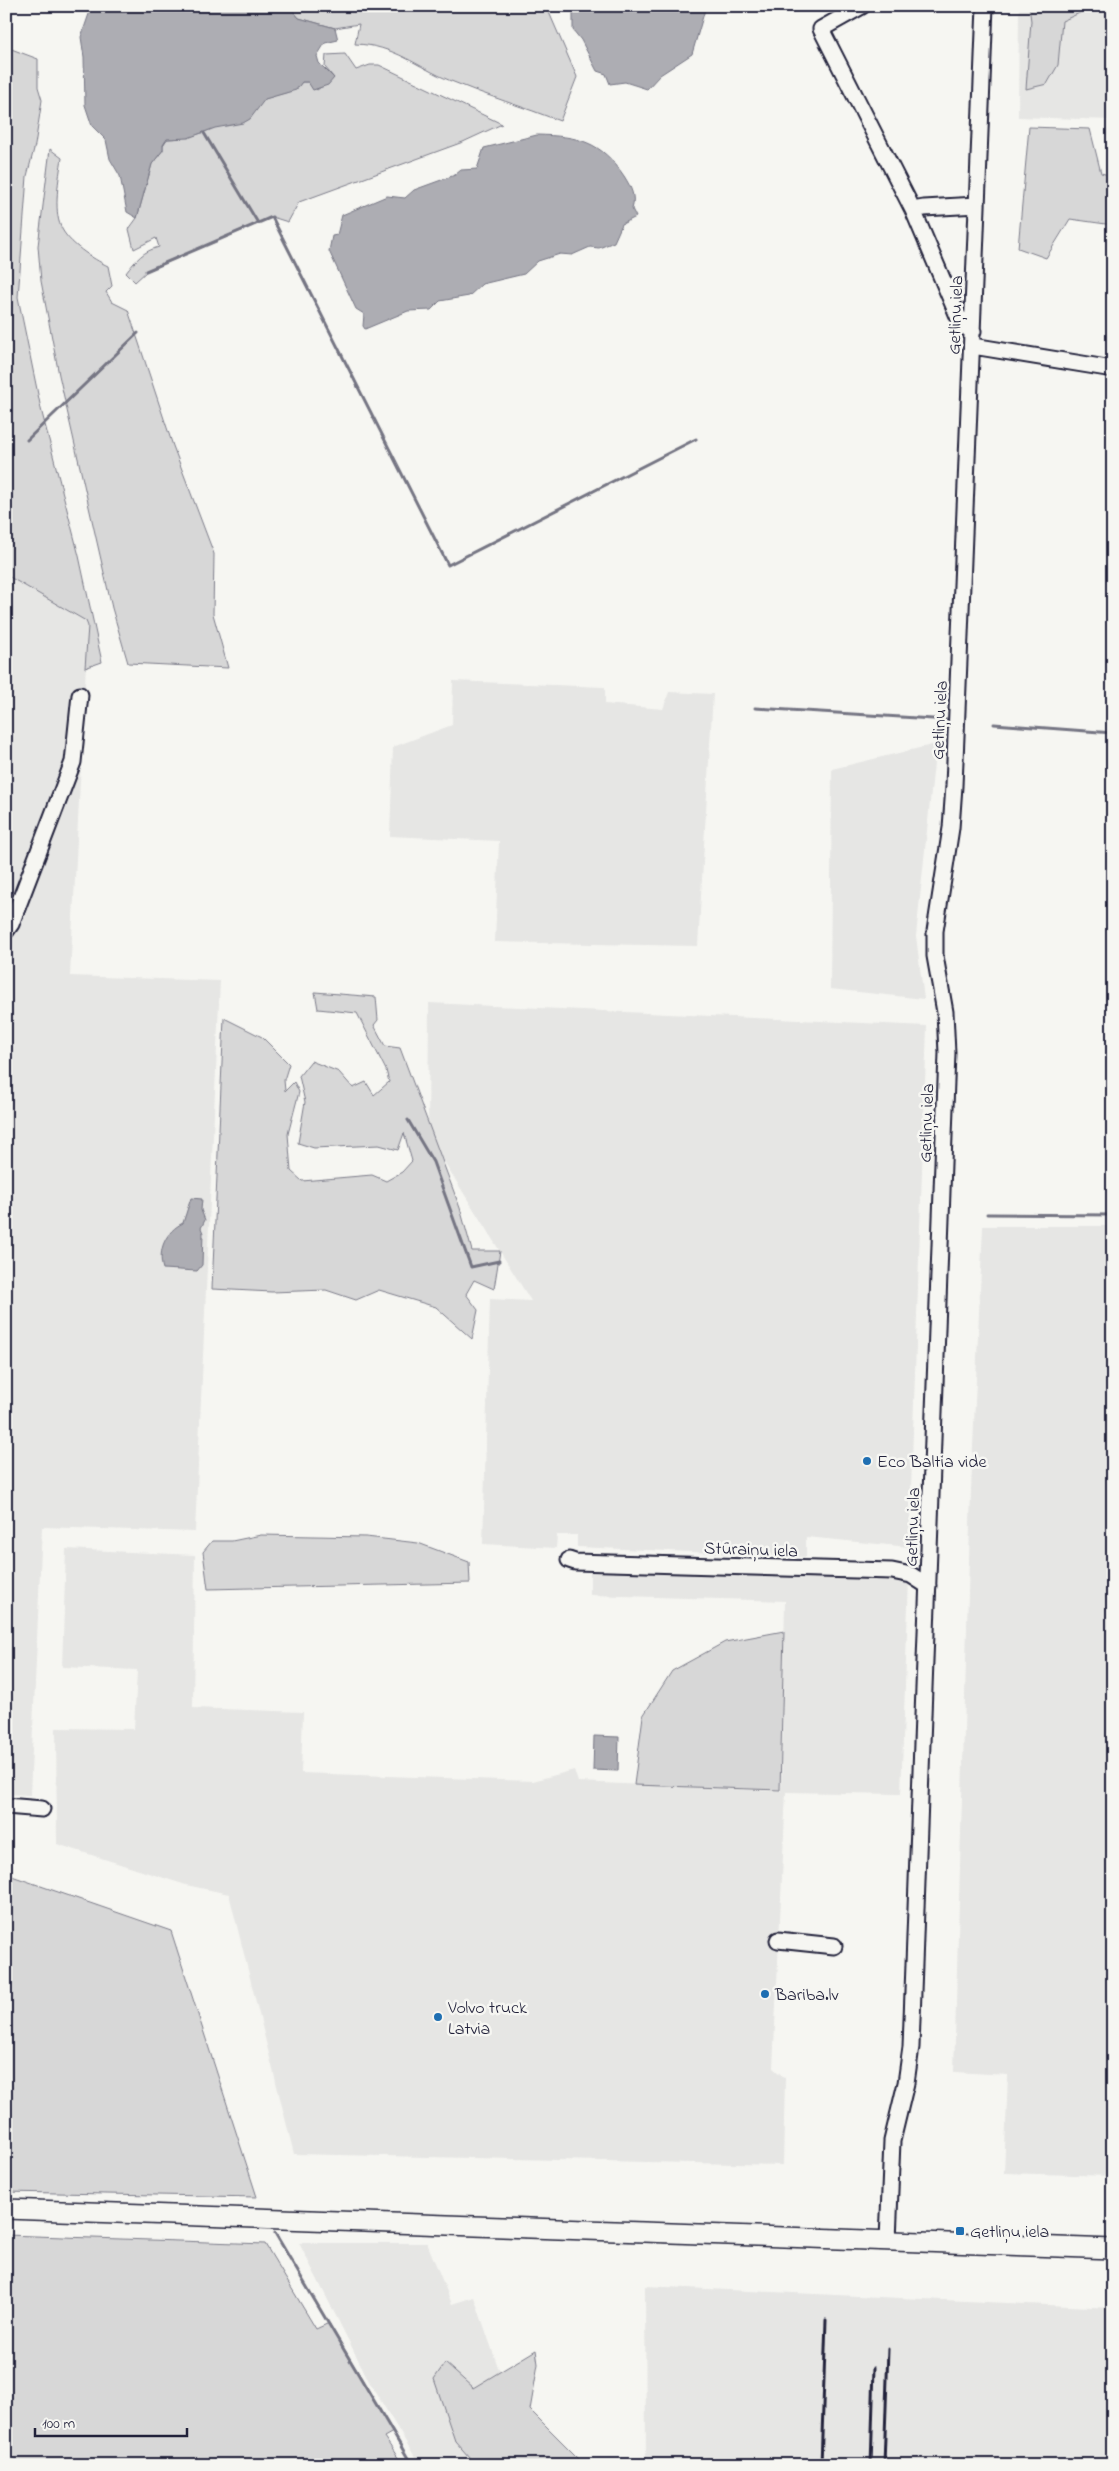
<svg xmlns="http://www.w3.org/2000/svg" width="1119" height="2471" viewBox="0 0 1119 2471" font-family="'Indie Flower',sans-serif">
<style>
.built{fill:#e6e6e4}
.green{fill:#d7d7d7;stroke:#7c7c89}
.water{fill:#adadb3;stroke:#757583}
.lines{fill:none;stroke-linecap:round;stroke-linejoin:round}
.stream{stroke:#757583;stroke-width:3}
.minor-casing{stroke:#22223b;stroke-width:19}
.major-casing{stroke:#22223b;stroke-width:22}
.minor{stroke:#f6f6f2;stroke-width:15}
.major{stroke:#f6f6f2;stroke-width:19}
.rail{stroke:#22223b;stroke-width:3}
.poi-dot{fill:#1f6fb2;stroke:#f6f6f2;stroke-width:2}
.labels{text-anchor:middle;stroke-width:5;stroke-linejoin:round;paint-order:stroke}
.street-label{font-size:18px;fill:#22223b;stroke:#f6f6f2}
.poi-label{font-size:18px;fill:#22223b;stroke:#f6f6f2;text-anchor:start}
</style>
<rect width="100%" height="100%" fill="#f6f6f2"/>
<filter id="ink" filterUnits="userSpaceOnUse"><feTurbulence type="fractalNoise" baseFrequency=".02" numOctaves="2"/><feDisplacementMap in="SourceGraphic" scale="10" xChannelSelector="R" yChannelSelector="G"/><feConvolveMatrix kernelMatrix="1 2 1 2 8 2 1 2 1" color-interpolation-filters="sRGB"/></filter>
<g filter="url(#ink)">
<path class="built" d="M1019,6H1113V120L1018,117Z
M6,575L86,621L88,626L70,976L220,981L195,1532L42,1527L30,1795L6,1794Z
M453,681L605,687V704L663,709L669,692L713,694L698,946L495,942L499,841L390,836L393,747L452,725Z
M936,744L916,936L924,999L830,989L832,769Z
M429,1003L927,1026L909,1547L806,1537V1557L577,1547V1535H557L556,1548L483,1544L490,1299L531,1301L428,1136Z
M983,1226H1113V2176L1004,2173L1008,2075L954,2072L971,1490Z
M66,1549L195,1555L193,1708L303,1712L301,1773L533,1781L574,1770L578,1782L781,1791L785,1601L590,1595V1568L909,1579L901,1794L786,1792L773,2068L785,2078L783,2165L294,2154L229,1894L186,1885L57,1844L56,1728L134,1729L137,1670L62,1667Z
M299,2243H427L452,2304L474,2297L498,2367L546,2445L513,2465H420L371,2385Z
M645,2286L1113,2308V2465H646Z"/>
<path class="green" d="M289,6H550L548,10L577,77L560,121C524,107 487,96 451,81C417,67 394,45 355,44L359,24L335,28L299,18Z
M1029,6H1095L1062,21L1058,65L1047,84L1026,89L1031,21Z
M6,47L38,59V87L42,100L35,145L27,176L18,297L41,409L79,556L102,662L85,668L88,626L86,621L6,575Z
M345,54L356,70L370,65H379L502,124L463,142L299,202L288,222L272,217L147,271L135,282L126,273C136,260 143,251 159,247L156,238L134,249L129,229L137,218L152,164L163,150V145L167,139C211,138 228,117 265,99C279,93 293,94 302,82H308L317,90L334,78L325,67L326,55Z
M1029,127L1090,129L1101,173L1113,176V225L1070,219L1046,258L1018,248Z
M50,149L62,158C59,177 53,210 61,227C68,243 93,259 108,266L112,286L106,292L112,302L128,310L173,446L214,554L213,614L228,668L128,663L112,608L59,375L41,281L38,246Z
M315,992L376,997L378,1020L374,1025L385,1046L400,1048L460,1208L472,1251H500L494,1289L474,1280L466,1294L478,1310L472,1339L436,1307L379,1290L356,1300L326,1290L272,1292L212,1289L224,1018L262,1037L289,1064L284,1080L285,1091L294,1082L299,1092L288,1134L291,1171L302,1181L372,1175L386,1181L402,1172L412,1161L404,1133L398,1150L379,1145L314,1148L298,1143L305,1102L299,1076L311,1061L339,1072L353,1088L366,1082L374,1095L389,1082L386,1070L357,1013L318,1009Z
M261,1535L366,1537L418,1543L469,1562L470,1583L208,1589L203,1552L212,1541H232Z
M784,1631L780,1790L634,1785L643,1716L672,1671L725,1642Z
M6,1874L171,1931L257,2197L6,2192Z
M6,2235L265,2244L316,2329L329,2323L393,2432L384,2437L403,2465H6Z
M536,2350L538,2364L530,2410L585,2465H476L455,2441L434,2379L445,2363L473,2388Z"/>
<path class="water" d="M96,6H289L299,18L335,28L338,40L325,43L317,56L319,63L334,78L328,85L313,90L308,82H302L296,90L265,99L250,119L243,123L215,128L188,138L167,139L163,145V150L152,164L137,218L127,212L120,176L110,159L106,140L92,126L85,105L84,57L81,37L90,11Z
M573,6H706L692,54L660,75L647,89L625,82L610,84L606,74L597,71L581,40L573,30Z
M537,135C578,136 601,141 624,176C631,187 636,197 632,209L636,217L622,224L614,242L599,248L590,247L572,255L560,254L538,261L524,274L482,284L469,296L440,301L431,310L408,311L365,329L363,326L364,314L356,309L329,251L332,236L337,235L342,215L387,196L405,198L414,190L455,175L461,170L477,169L484,148Z
M191,1198L202,1199L201,1210L205,1220L201,1228L203,1233L202,1265L197,1271L163,1269C157,1250 166,1231 183,1223Z
M594,1736L619,1737L618,1771L593,1770Z"/>
<g class="lines">
<path class="stream" d="M204,133L258,223
M146,271L272,217L448,565L696,439
M27,440L138,333
M755,708L949,720
M994,724L1113,733
M408,1120L433,1162L471,1267L499,1261
M987,1214L1113,1215
M275,2233L412,2465"/>
<defs>
<path id="minor" d="M862,6L821,29L913,210L958,316L967,328L973,331
M913,210L924,208L977,205
M973,346L1113,369
M6,931L11,924L73,762L80,695
M569,1560L575,1562L892,1571L911,1575L928,1586
M6,1806L42,1809
M778,1940L834,1946
M888,2240L892,2141L906,2083L911,2047L947,1053L945,1012L935,956V931L951,828L954,786L985,6"/>
<path id="major" d="M6,2209L1113,2249"/>
</defs>
<use href="#minor" class="minor-casing"/>
<use href="#major" class="major-casing"/>
<use href="#minor" class="minor"/>
<use href="#major" class="major"/>
<path class="rail" d="M821,2465L826,2320
M871,2465L874,2367
M884,2465L888,2349"/>
</g>
</g>
<g class="poi-dot">
<circle cx="867" cy="1461" r="5"/>
<circle cx="765" cy="1994" r="5"/>
<circle cx="438" cy="2017" r="5"/>
<rect x="955" y="2226" width="10" height="10" rx="2.5"/>
</g>
<g class="labels">
<g class="street-label">
<text transform="translate(955 315) rotate(-88)" y="6">Getliņu iela</text>
<text transform="translate(939 720) rotate(-87)" y="6">Getliņu iela</text>
<text transform="translate(926 1123) rotate(-88)" y="6">Getliņu iela</text>
<text transform="translate(912 1527) rotate(-88)" y="6">Getliņu iela</text>
<text transform="translate(751 1549) rotate(2)" y="6">Stūraiņu iela</text>
</g>
<g class="poi-label">
<text x="877" y="1467">Eco Baltia vide</text>
<text x="775" y="2000">Bariba.lv</text>
<text x="448" y="2013">Volvo truck<tspan x="448" dy="21">Latvia</tspan></text>
<text x="970" y="2237">Getliņu iela</text>
</g>
</g>
<rect width="1119" height="2471" fill="none" stroke="#f6f6f2" stroke-width="25"/>
<rect x="12" y="12" width="1094" height="2446" fill="none" stroke="#22223b" stroke-width="2" filter="url(#ink)"/>
<path d="M35 2428v8h152v-8" fill="none" stroke="#22223b" stroke-width="2.5"/>
<text x="42" y="2428" font-size="15" fill="#22223b" stroke="#f6f6f2" stroke-width="4" paint-order="stroke">100 m</text>
</svg>
